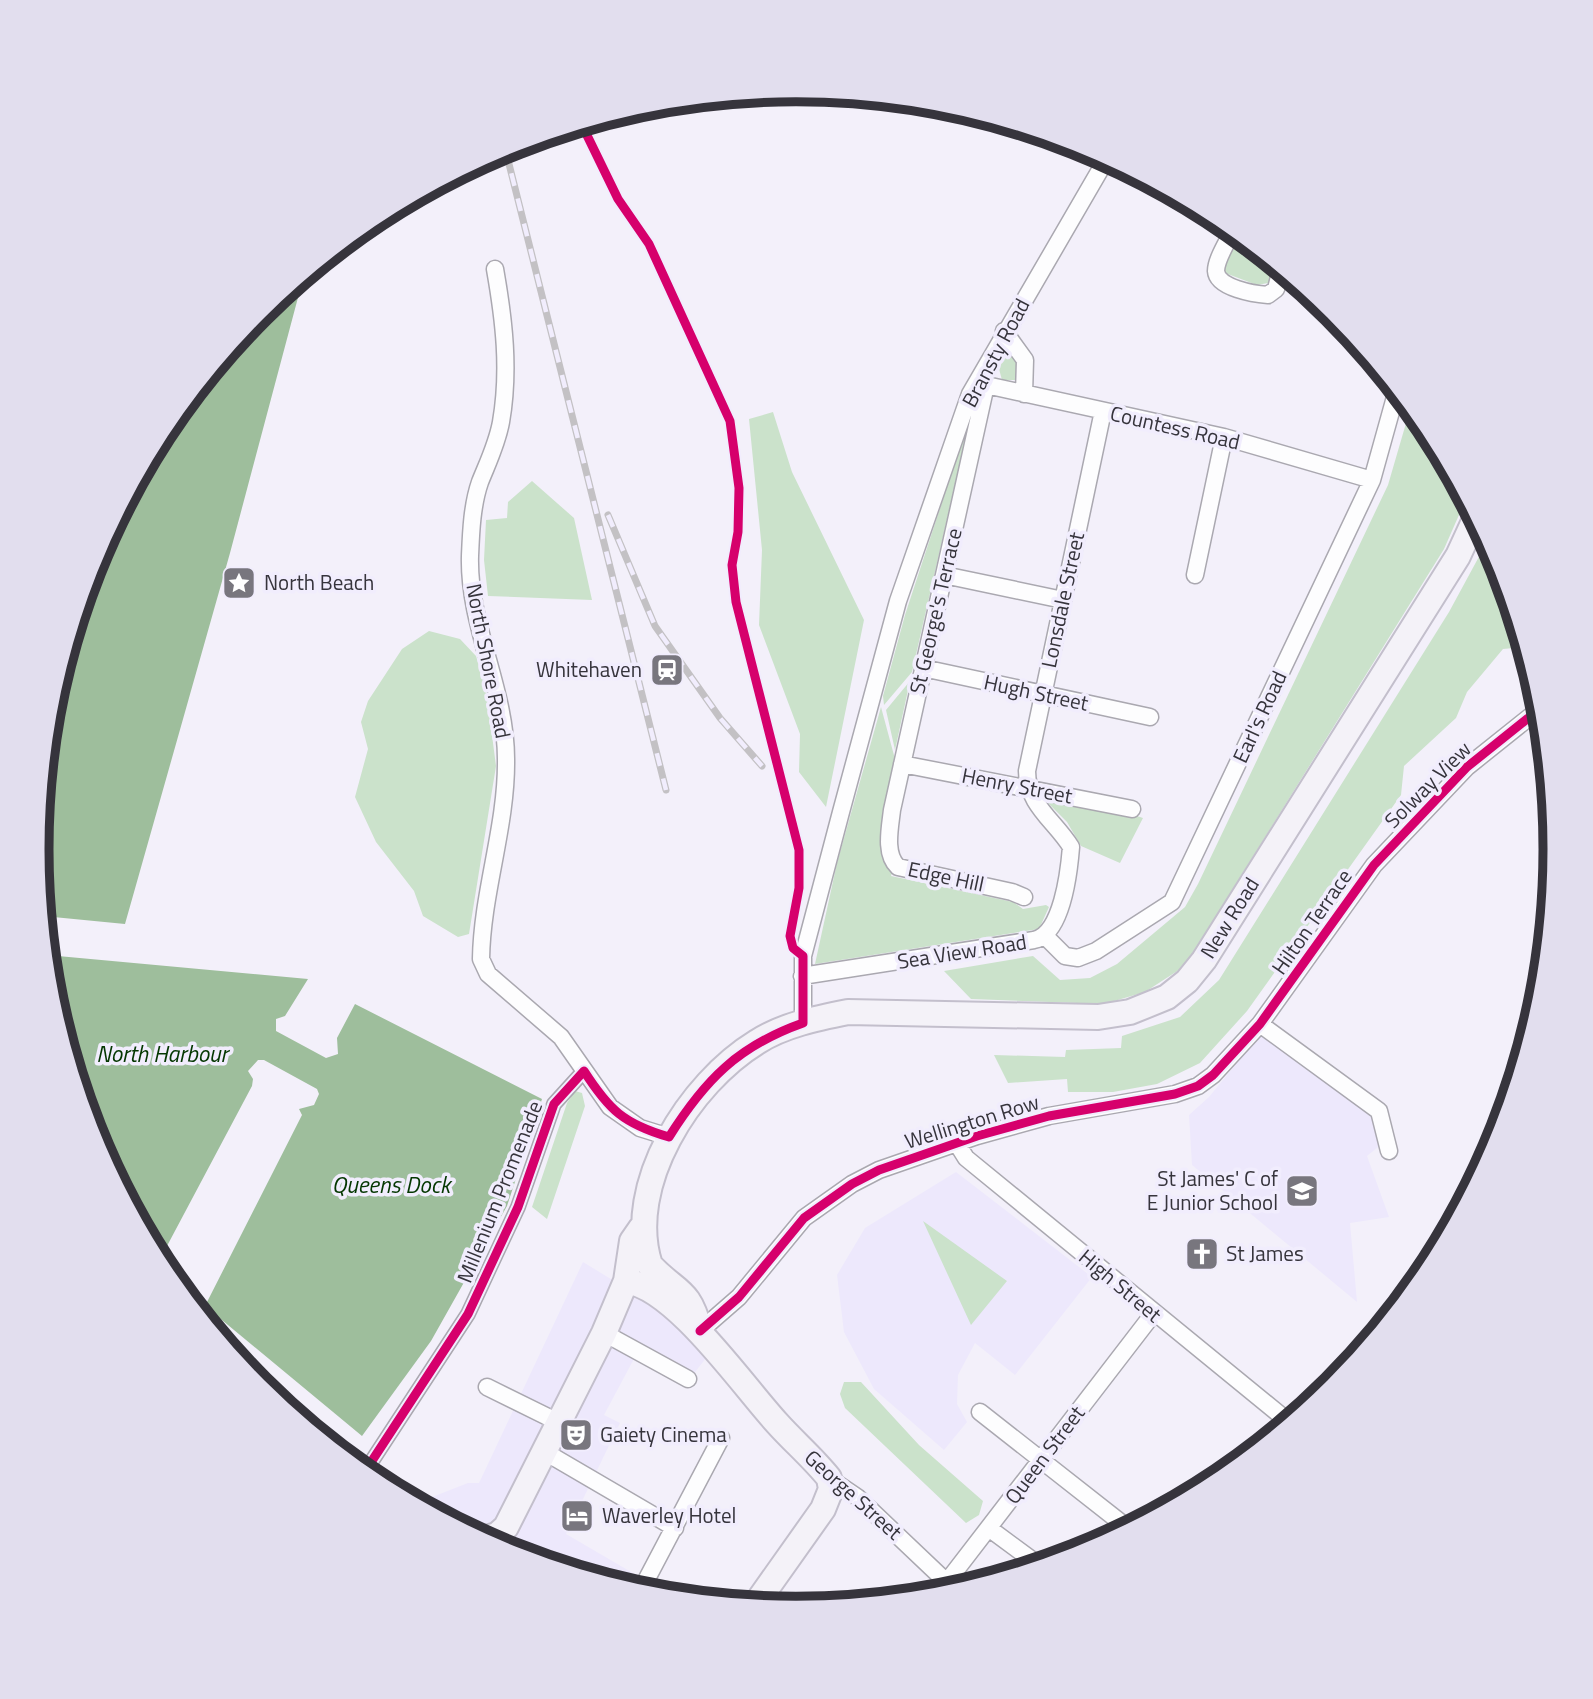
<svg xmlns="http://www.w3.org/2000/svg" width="1593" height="1699" viewBox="0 0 1593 1699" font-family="'Titillium Web',sans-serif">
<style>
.built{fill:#ede8fc}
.green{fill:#cbe2cb}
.water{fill:#9ebe9c}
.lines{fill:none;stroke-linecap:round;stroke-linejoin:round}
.pedestrian-casing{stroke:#aaa8b0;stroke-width:16}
.minor-casing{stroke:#aaa8b0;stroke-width:19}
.primary-casing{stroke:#c3bfcc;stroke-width:28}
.pedestrian{stroke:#fdfdfe;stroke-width:12}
.minor{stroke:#fdfdfe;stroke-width:16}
.primary{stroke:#f4f2f8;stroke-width:24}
.rail-casing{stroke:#c3c1c4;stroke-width:7}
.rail{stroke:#f1edfd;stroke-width:4.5;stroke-dasharray:13;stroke-linecap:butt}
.cycleway-casing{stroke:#f1edfd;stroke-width:13}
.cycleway{stroke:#d6006c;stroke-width:9}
.labels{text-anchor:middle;stroke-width:7;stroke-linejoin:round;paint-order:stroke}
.street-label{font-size:21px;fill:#36343c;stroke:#f1edfd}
.poi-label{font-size:21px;fill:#36343c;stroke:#f1edfd;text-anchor:start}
.water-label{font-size:23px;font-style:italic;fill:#043701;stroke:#f1edfd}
.rim{fill:none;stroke:#36343c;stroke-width:9}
</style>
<rect width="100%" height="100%" fill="#f3f0fa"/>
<path class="built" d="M1263,1031L1373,1114L1383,1143L1367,1156L1389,1217L1350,1223L1357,1302L1192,1165L1189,1115L1209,1097Z
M956,1172L1092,1277L1015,1375L975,1343L958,1375L957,1404L967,1422L944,1450L874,1389L844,1332L837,1275L865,1228Z
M583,1262L637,1295L710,1353L688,1381L636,1355L604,1415L620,1423L566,1534L674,1597L648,1595L505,1551L422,1507L427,1499L468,1483H479Z"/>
<path class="green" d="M1238,233L1277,265L1268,283L1257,285L1225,273L1224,261Z
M1009,347L1019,366L1015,380H1002L999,369Z
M1411,406L1428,428L1466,499L1444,549L1185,966L1145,992L1104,1004L971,999L944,971L1033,956L1060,980L1090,978L1117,964L1185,907L1198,884L1388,485Z
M773,412L792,472L864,620L826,807L799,772L800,734L759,625L762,550L749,419Z
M971,414L912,672L884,705L883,696L905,615Z
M532,481L574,518L592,600L488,596L484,560L486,520L507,518L508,502Z
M1488,540L1499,559L1525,647L1503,649L1467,692L1456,718L1404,766L1401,795L1247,1011L1200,1063L1157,1084L1113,1092H1068L1067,1079L1008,1083L994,1055L1065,1057L1066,1050L1121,1048L1122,1036L1180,1017L1219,980L1449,612Z
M429,631L460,639L476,656L486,689L496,766L469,934L458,937L423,916L414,891L376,842L355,797L368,749L361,722L368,701L402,649Z
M910,681L895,750L886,710Z
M881,707L895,759L880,835L893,870L891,876L1013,902L1023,909L1046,905L1049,907L1039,929L815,964L837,863Z
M1044,799L1134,815L1143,818L1120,863L1081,846L1067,822Z
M575,1091L582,1093L585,1106L547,1219L532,1207L567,1103Z
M923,1221L1007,1281L971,1325Z
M844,1382H861L919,1445L983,1501L979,1515L966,1523L845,1408L840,1394Z"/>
<path class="water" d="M304,275L230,553L125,924L43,916L37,850L51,701L95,558L165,427L260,312Z
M47,955L308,979L285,1016L276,1019V1031L326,1058L338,1054L337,1038L355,1004L542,1099L507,1206L431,1341L362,1436L205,1306L302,1115L299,1109L314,1105L319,1094L317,1089L264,1060H258L248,1071L253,1079L252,1086L159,1261L94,1140L51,997Z"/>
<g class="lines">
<defs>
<path id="pedestrian" d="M364,1473L468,1314L518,1207L554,1104L584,1071"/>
<path id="minor" d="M1233,230C1228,241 1216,259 1216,271C1217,288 1254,294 1268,295L1276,289L1281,269
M495,269C504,320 510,370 501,422C497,444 488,462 480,482C472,505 471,532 470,556C468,625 506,689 506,759C507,826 482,892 481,959L488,974L561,1037L610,1107L640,1128L669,1137
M1004,331L1025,360L1024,394
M977,383L1224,437L1372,480
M986,385L892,810C890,828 884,854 898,867L1012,892L1024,897
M944,575L1063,600
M1195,575L1224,437
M923,668L1150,717
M902,764L1132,809
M1045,936L1065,956L1078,958L1096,951L1172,902L1372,480L1397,390
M802,976L1034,940C1062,934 1069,872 1071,847C1055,821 1027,805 1027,771L1103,411
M803,1023V956L841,812L898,601L970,394L1107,158
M1260,1024L1379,1111L1389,1151
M956,1142L966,1158L1290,1423
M700,1331L739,1297L804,1218L852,1184L879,1170L977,1136L1049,1116L1175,1094L1198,1086L1213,1075L1260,1024L1374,865L1467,767L1542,707
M604,1333L688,1379
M487,1387L560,1423
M980,1412L1129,1529
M545,1452L675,1528
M371,1478L388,1488
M829,1478L857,1497L956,1591
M990,1529L1040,1566
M488,1539L513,1553
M640,1592L721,1438
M936,1596L1153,1314"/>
<path id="primary" d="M626,1281C676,1288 742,1385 777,1423C794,1442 813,1458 829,1478L831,1489L823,1509L755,1605
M700,1331C689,1287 677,1294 650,1265C624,1185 690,1083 757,1042C783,1025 818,1018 848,1012L1098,1017L1130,1012L1167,997L1187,981L1204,960L1458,556L1476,517
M482,1539L497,1535L506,1527L604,1333L626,1281L632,1241L641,1228"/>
</defs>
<use href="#pedestrian" class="pedestrian-casing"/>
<use href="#minor" class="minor-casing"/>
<use href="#primary" class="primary-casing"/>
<use href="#pedestrian" class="pedestrian"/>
<use href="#minor" class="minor"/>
<use href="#primary" class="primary"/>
<defs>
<path id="rail" d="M505,148L666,790
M608,515L655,626L720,718L762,766"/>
</defs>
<use href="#rail" class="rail-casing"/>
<use href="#rail" class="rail"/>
<defs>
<path id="cycleway" d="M700,1331L739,1297L804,1218L852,1184L879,1170L977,1136L1049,1116L1175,1094L1198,1086L1213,1075L1260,1024L1374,865L1467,767L1542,707
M364,1473L468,1314L518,1207L554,1104L584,1071C609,1110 624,1124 669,1137C705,1080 738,1046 803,1023V956L793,948L790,936L799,888V850L736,602L732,565L738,532L739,488L730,421L649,244L618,199L582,125"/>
</defs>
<use href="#cycleway" class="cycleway-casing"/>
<use href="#cycleway" class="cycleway"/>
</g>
<defs>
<symbol id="sight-square" viewBox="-11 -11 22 22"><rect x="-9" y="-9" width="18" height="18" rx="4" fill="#78767e" stroke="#f1edfd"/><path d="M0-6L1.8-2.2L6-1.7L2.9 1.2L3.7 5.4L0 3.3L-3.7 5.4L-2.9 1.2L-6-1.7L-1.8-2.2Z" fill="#fff"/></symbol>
<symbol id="station-square" viewBox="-11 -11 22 22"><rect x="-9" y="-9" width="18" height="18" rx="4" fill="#78767e" stroke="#f1edfd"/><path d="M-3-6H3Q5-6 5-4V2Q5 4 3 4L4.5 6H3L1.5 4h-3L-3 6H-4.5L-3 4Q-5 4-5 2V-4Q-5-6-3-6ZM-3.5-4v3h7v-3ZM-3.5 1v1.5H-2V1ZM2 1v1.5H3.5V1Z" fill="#fff"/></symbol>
<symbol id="school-square" viewBox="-11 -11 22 22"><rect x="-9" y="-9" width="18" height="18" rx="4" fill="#78767e" stroke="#f1edfd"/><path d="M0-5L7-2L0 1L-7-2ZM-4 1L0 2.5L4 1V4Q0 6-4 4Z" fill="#fff"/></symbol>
<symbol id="church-square" viewBox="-11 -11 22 22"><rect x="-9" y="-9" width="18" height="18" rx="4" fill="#78767e" stroke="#f1edfd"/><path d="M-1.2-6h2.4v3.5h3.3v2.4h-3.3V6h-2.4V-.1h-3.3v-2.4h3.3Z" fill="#fff"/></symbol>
<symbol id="theatre-square" viewBox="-11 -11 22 22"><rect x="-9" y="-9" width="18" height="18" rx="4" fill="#78767e" stroke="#f1edfd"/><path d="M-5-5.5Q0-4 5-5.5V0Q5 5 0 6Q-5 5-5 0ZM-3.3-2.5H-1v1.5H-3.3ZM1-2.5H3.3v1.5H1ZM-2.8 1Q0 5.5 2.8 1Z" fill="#fff"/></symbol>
<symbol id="hotel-square" viewBox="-11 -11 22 22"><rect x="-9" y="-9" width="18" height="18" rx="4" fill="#78767e" stroke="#f1edfd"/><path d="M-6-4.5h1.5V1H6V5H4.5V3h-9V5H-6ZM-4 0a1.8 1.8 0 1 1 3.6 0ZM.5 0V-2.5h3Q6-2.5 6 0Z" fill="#fff"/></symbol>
</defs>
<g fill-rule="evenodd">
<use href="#sight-square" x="220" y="564" width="38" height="38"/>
<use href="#station-square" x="648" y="651" width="38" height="38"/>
<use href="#school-square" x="1283" y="1172" width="38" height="38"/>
<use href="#church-square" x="1183" y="1235" width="38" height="38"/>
<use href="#theatre-square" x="557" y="1416" width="38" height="38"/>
<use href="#hotel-square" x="558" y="1497" width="38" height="38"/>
</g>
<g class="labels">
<g class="street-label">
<text transform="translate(996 353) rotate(-62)" y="7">Bransty Road</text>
<text transform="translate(1175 428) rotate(13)" y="7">Countess Road</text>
<text transform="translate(1063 600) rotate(-78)" y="7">Lonsdale Street</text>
<text transform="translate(936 611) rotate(-77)" y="7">St George's Terrace</text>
<text transform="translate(488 661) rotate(79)" y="7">North Shore Road</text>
<text transform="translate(1036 693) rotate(12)" y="7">Hugh Street</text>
<text transform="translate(1260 717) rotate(-65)" y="7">Earl's Road</text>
<text transform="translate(1428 785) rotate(-45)" y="7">Solway View</text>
<text transform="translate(1017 786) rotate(11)" y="7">Henry Street</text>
<text transform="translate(946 877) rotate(12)" y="7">Edge Hill</text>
<text transform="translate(1230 918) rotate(-58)" y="7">New Road</text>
<text transform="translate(1312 922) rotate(-55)" y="7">Hilton Terrace</text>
<text transform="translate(962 952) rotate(-9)" y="7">Sea View Road</text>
<text transform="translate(972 1122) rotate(-17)" y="7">Wellington Row</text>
<text transform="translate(500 1192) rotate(-68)" y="7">Millenium Promenade</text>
<text transform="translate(1120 1286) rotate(40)" y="7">High Street</text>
<text transform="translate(1045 1455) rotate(-53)" y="7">Queen Street</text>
<text transform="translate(853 1495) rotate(42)" y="7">George Street</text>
</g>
<g class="poi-label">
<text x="264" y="590">North Beach</text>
<text x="642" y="677" text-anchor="end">Whitehaven</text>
<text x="1278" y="1186" text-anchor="end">St James' C of<tspan x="1278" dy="24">E Junior School</tspan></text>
<text x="1226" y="1261">St James</text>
<text x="600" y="1442">Gaiety Cinema</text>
<text x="602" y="1523">Waverley Hotel</text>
</g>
<g class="water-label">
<text x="162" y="1062">North Harbour</text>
<text x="391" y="1193">Queens Dock</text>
</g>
</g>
<path d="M0 0H1593V1699H0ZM49 849a747 747 0 1 1 1494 0a747 747 0 1 1-1494 0Z" fill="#e2deee" fill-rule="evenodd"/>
<path class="rim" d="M49 849a747 747 0 1 1 1494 0a747 747 0 1 1-1494 0Z"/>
</svg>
